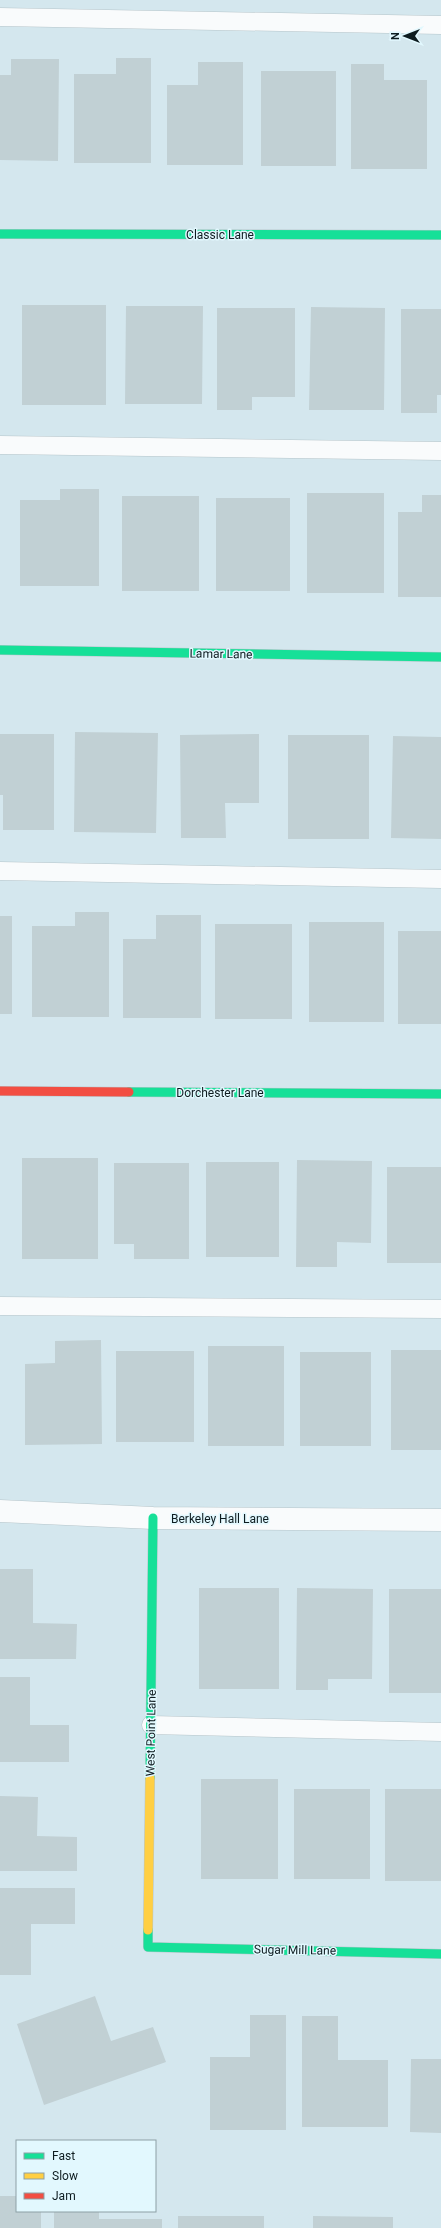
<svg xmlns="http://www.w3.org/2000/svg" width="441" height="2228" viewBox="0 0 441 2228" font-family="Roboto,sans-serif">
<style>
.building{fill:#c1d0d4}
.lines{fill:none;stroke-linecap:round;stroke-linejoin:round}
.lane-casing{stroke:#b6c5ca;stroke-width:19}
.street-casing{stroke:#b6c5ca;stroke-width:23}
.fast-casing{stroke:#b6c5ca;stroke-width:10}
.slow-casing{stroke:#b6c5ca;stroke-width:10}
.jam-casing{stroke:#b6c5ca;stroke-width:10}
.lane{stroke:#f9fbfc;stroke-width:18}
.street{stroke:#f9fbfc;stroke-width:22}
.fast{stroke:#16e098;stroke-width:9}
.slow{stroke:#ffcf43;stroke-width:9}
.jam{stroke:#f24e42;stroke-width:9}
.labels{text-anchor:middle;stroke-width:3;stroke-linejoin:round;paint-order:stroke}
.street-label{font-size:12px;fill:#0e1c20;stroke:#e2f8fe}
</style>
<rect width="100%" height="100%" fill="#d4e7ee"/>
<path class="building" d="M116,58H151V163H74V74H116Z
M11,59H59L58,161L0,160V75H11Z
M198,62H243V165H167V85H198Z
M351,64H384V80H427V169H351Z
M261,71H336V166H261Z
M22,305H106V405H22Z
M126,306H203L202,404H125Z
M311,307L385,308L384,410H309Z
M217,308H295V397H252V410H217Z
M401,309H441V395H437V413H401Z
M60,489H99V586H20V500H60Z
M307,493H384V593H307Z
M422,495H441V597H398V512H422Z
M122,496H199V591H122Z
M216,498H290V591H216Z
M75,732L158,733L156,833L74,832Z
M0,734H54V830H3V795H0Z
M259,734V803H225L226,838H181L180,735Z
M288,735H369V839H288Z
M393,736L441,737V839L391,838Z
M75,912H109V1017H32V926H75Z
M156,915H201V1018H123V939H156Z
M0,916H12V1014H0Z
M309,922H384V1022H309Z
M215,924H292V1019H215Z
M398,931H441V1024H398Z
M22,1158H98V1259H22Z
M297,1160L372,1161L371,1243L337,1242V1267H296Z
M206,1162H279V1257H206Z
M114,1163H189V1259H134V1244H114Z
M387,1167H441V1263H387Z
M101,1340L102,1444L25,1445V1364L55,1363V1341Z
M208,1346H284V1446H208Z
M391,1350H441V1450H391Z
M116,1351H194V1442H116Z
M300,1352H371V1446H300Z
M0,1569H33V1623L77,1624L76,1659H0Z
M199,1588H279V1689H199Z
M297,1588L373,1589L372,1679H328V1690H296Z
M389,1589H441V1693H389Z
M0,1677H30V1725H69V1762H0Z
M201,1779H278V1879H201Z
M294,1789H370V1879H294Z
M385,1789H441V1881H385Z
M0,1796L38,1797L37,1836L77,1837V1871H0Z
M0,1888H75V1924H31V1975H0Z
M95,1996L111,2041L153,2027L166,2062L44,2105L17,2024Z
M250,2015H286V2130H210V2057H250Z
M302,2016H338V2060H388V2127H302Z
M411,2059H441V2133L410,2132Z
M0,2196H17V2211H41V2228H0Z
M54,2211H99V2219H162V2228H54Z
M178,2216H264V2228H178Z
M313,2216L393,2217V2228H313Z"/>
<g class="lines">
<defs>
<path id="lane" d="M0,17L441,25
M0,445L441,451
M0,871L441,879
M0,1306L441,1309
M151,1725L441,1732"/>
<path id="street" d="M0,1511L153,1518L441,1520"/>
<path id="fast" d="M0,234L441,235
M0,650L441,657
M129,1092L441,1094
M150,1778L153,1518
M148,1930V1947L441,1954"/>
<path id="slow" d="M148,1930L150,1778"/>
<path id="jam" d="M0,1091L129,1092"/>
</defs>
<use href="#lane" class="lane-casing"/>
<use href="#street" class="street-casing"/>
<use href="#fast" class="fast-casing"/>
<use href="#slow" class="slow-casing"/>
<use href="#jam" class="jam-casing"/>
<use href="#lane" class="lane"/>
<use href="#street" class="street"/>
<use href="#fast" class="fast"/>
<use href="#slow" class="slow"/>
<use href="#jam" class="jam"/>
</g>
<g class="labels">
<g class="street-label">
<text x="220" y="239">Classic Lane</text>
<text transform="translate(221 654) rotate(1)" y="4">Lamar Lane</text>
<text x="220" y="1097">Dorchester Lane</text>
<text x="220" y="1523">Berkeley Hall Lane</text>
<text transform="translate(151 1733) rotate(-89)" y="4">West Point Lane</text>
<text transform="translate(295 1950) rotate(1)" y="4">Sugar Mill Lane</text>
</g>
</g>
<rect x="16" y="2140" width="140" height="72" fill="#e2f8fe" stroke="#8da0a5"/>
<rect x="24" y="2153" width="20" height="6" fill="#16e098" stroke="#8da0a5"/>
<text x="52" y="2160" font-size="12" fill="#0e1c20">Fast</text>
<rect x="24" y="2173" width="20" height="6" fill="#ffcf43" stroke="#8da0a5"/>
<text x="52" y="2180" font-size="12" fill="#0e1c20">Slow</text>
<rect x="24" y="2193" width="20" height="6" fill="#f24e42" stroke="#8da0a5"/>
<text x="52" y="2200" font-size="12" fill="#0e1c20">Jam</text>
<g transform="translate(405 36) rotate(270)" stroke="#e2f8fe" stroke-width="3" paint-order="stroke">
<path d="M0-3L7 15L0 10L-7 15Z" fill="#0e1c20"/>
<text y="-6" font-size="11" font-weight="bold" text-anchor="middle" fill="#0e1c20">N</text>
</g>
</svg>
